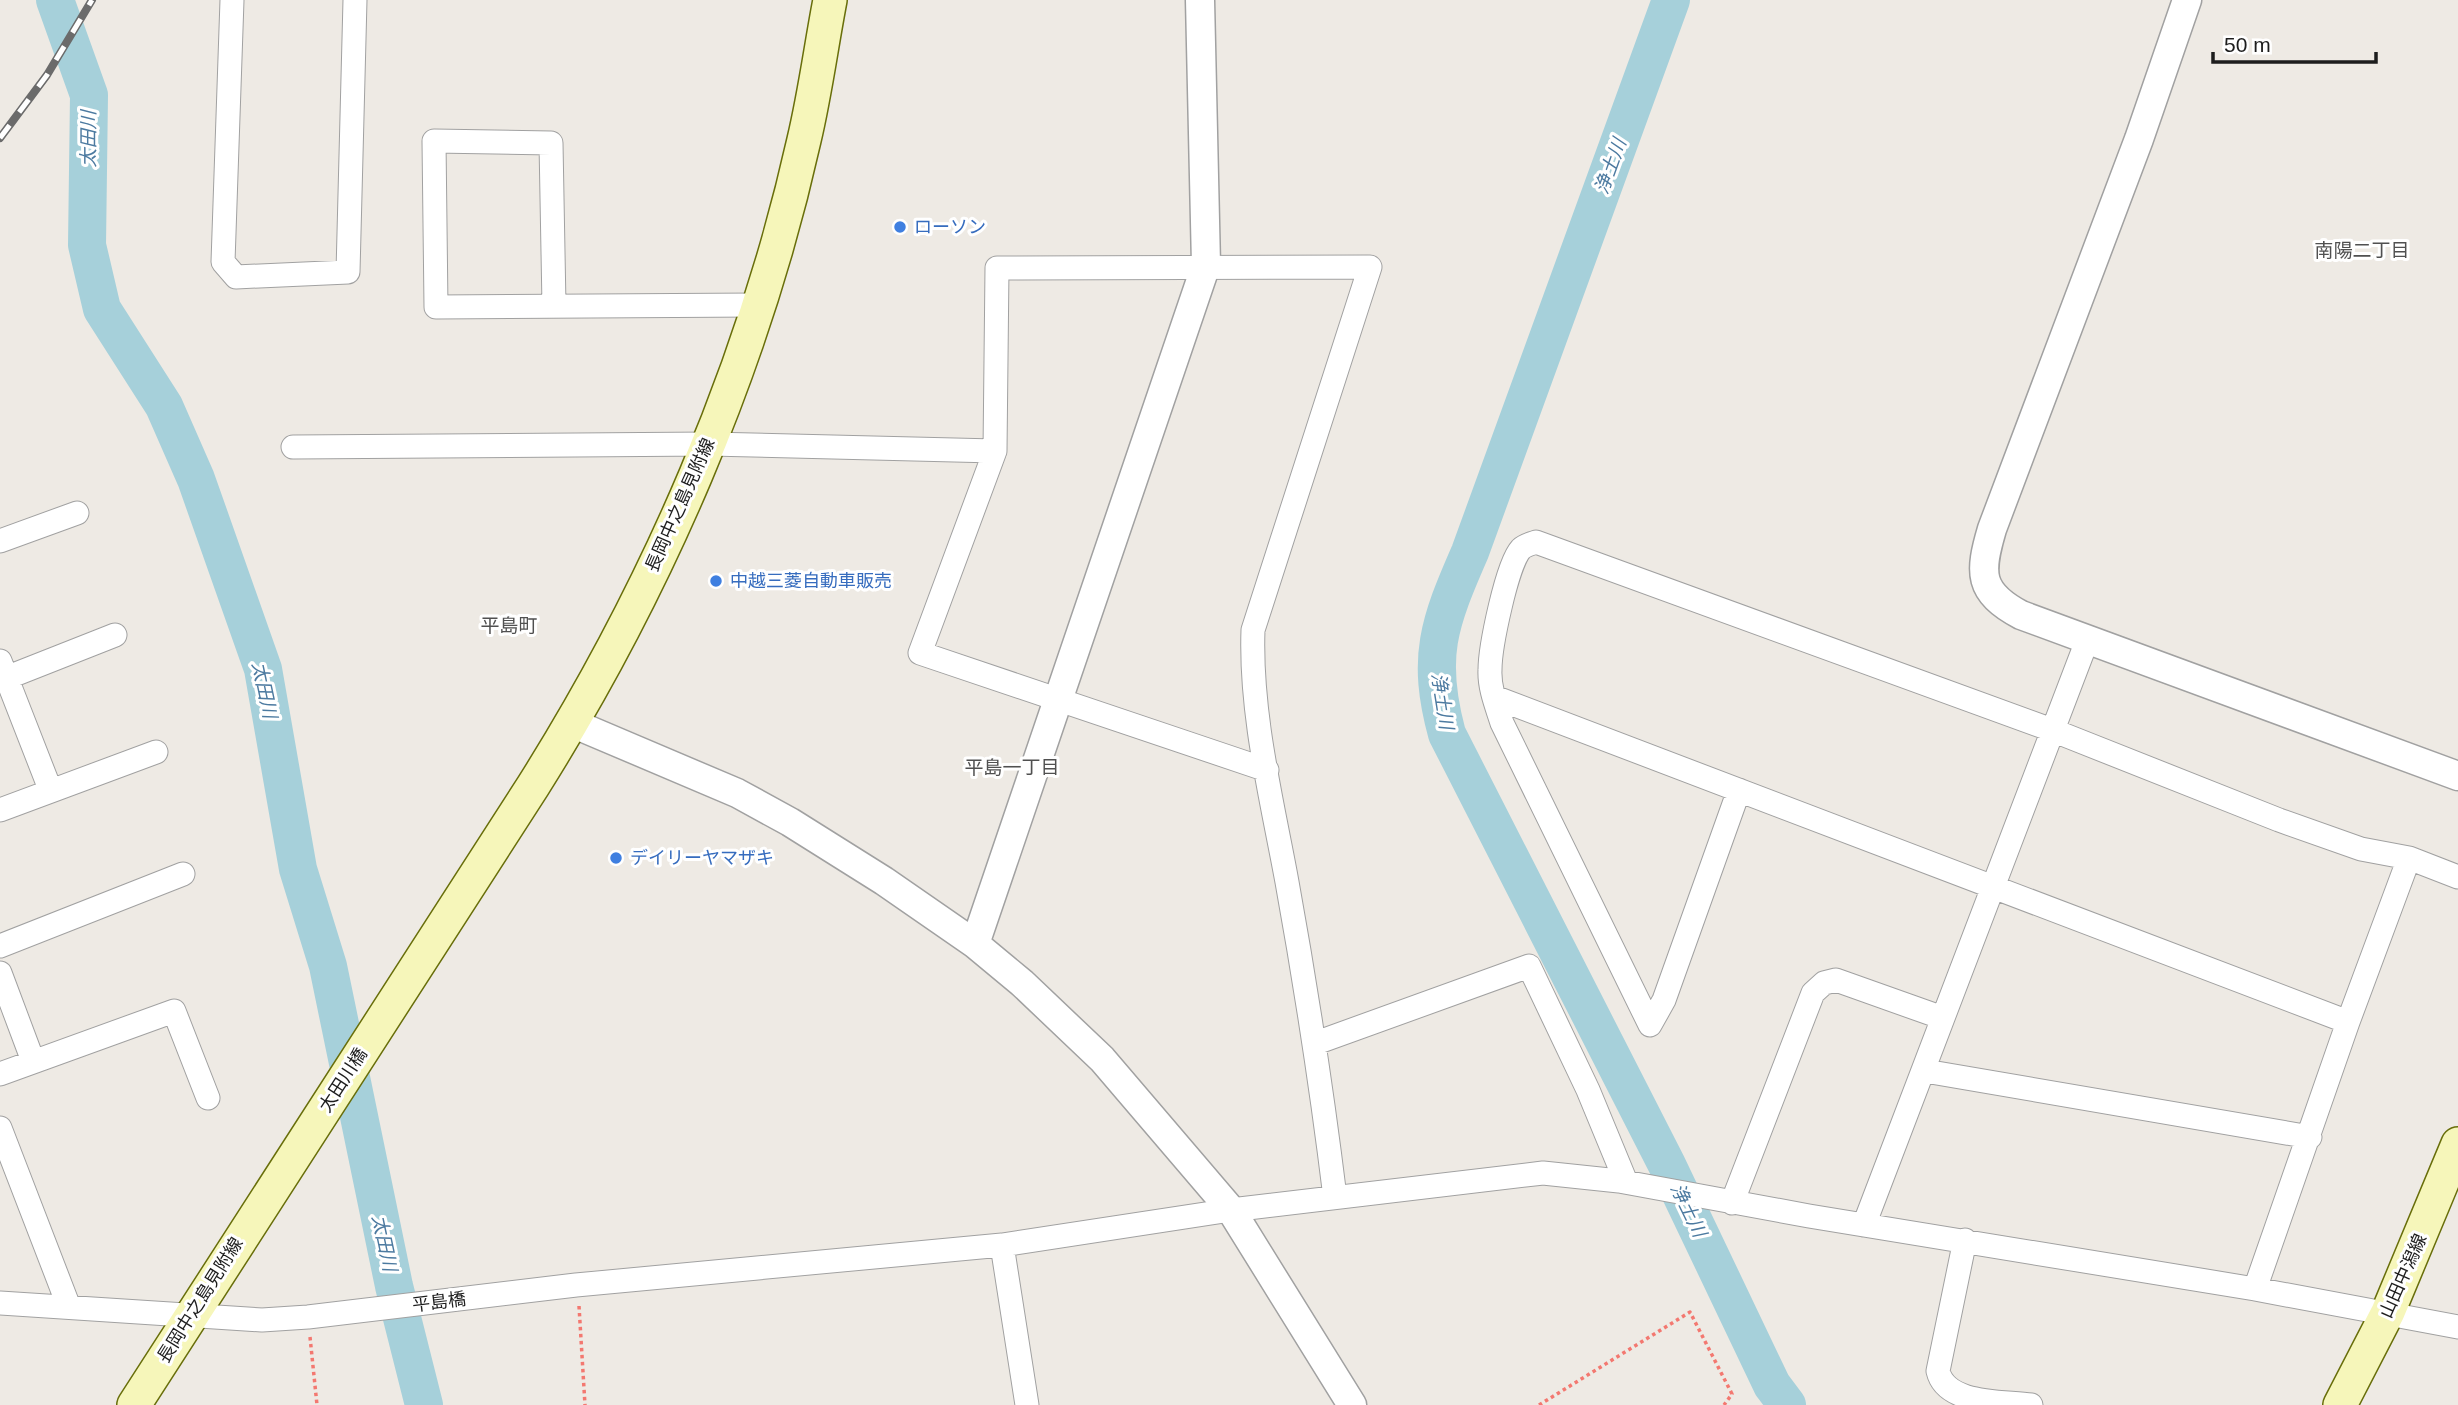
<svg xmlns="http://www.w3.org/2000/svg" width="2458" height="1405" viewBox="0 0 2458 1405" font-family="Arial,'Noto Sans JP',sans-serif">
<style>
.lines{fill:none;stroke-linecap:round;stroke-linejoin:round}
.river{stroke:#a6d0da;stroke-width:38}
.minor-casing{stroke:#a1a1a1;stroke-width:25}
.tertiary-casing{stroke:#a1a1a1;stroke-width:31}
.secondary-casing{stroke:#686e0a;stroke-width:36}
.path{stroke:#f37870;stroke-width:3.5;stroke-dasharray:3.5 3.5;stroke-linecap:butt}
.minor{stroke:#fff;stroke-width:23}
.tertiary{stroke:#fff;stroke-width:28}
.secondary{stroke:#f6f6ba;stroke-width:33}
.rail-casing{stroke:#6b6b6b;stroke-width:8}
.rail{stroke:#fff;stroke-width:5;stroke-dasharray:16;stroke-linecap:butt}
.shop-dot{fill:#3f7fe0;stroke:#fff;stroke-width:2.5}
.labels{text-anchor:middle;stroke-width:6;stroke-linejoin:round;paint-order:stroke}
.shop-label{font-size:18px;fill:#366cbe;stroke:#fff;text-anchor:start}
.street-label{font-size:18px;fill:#1d1d1d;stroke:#fff}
.water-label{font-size:19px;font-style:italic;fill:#4c7aa0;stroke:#fff}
.neighbourhood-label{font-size:19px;fill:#505050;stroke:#fff}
</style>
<rect width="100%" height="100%" fill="#eeeae4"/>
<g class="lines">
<path class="river" d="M55,0L89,95L87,245L102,309L164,406L196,479L263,669L298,869L328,966L394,1286L424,1405
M1671,0L1470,552C1439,623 1426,657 1447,734L1667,1165L1772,1385L1787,1405"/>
<defs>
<path id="minor" d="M232,0L223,262L236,277L348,272L355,0
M554,306L551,143L434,141L436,307L757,305
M293,447L709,444L995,451
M0,541L77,513
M0,661L50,789
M6,678L115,635
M1494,697L2348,1022
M1267,770L920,653L995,451L997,268L1370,267L1253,630C1250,714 1272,800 1287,882C1306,987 1322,1091 1335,1197
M1739,790L1664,1000L1650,1025L1502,723C1497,707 1489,688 1490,670C1490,647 1507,564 1521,549C1525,545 1531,544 1536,542L2052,730L2279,820L2361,849L2409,858L2458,877
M0,810L156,752
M0,946L183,874
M0,973L33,1061
M1316,1043L1529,966L1588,1090L1626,1182
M1925,1071L2310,1137
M0,1074L174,1011L208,1098
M0,1128L69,1307
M1732,1203L1813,993L1824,983L1836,980L1943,1018
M1864,1225L2088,638
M1965,1240L1938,1371C1946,1405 2002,1401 2031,1405
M1002,1245L1027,1405
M2255,1289L2348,1022L2409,858
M0,1303L262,1320L308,1317L576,1285L1002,1245L1231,1210L1543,1173L1619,1181L1809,1216L2255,1289L2458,1327"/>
<path id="tertiary" d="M2187,0L2139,139L1992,529C1979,573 1978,592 2021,615L2458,776
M572,723L737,793L790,822L884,881L975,944L1022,983L1102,1059L1231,1210L1352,1405
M975,944L1206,265L1200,0"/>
<path id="secondary" d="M134,1405L533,786C657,589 753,368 804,140C815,94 821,47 830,0
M2340,1405L2388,1312L2458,1144"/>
</defs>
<use href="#minor" class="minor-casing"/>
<use href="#tertiary" class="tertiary-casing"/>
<use href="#secondary" class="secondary-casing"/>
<path class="path" d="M579,1306L585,1405
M310,1337L317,1405
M1539,1405L1690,1312L1732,1394L1724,1405"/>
<use href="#minor" class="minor"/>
<use href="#tertiary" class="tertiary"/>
<use href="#secondary" class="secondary"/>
<defs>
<path id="rail" d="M0,138L47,75L92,0"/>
</defs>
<use href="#rail" class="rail-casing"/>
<use href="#rail" class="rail"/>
</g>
<g class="shop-dot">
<circle cx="900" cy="227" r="7"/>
<circle cx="716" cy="581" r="7"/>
<circle cx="616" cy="858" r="7"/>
</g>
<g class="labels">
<g class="shop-label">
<text x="914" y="233">ローソン</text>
<text x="730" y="587">中越三菱自動車販売</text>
<text x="630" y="864">デイリーヤマザキ</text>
</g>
<g class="street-label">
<text transform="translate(680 505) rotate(-66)" y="6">長岡中之島見附線</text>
<text transform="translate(343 1080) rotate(-57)" y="6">太田川橋</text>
<text transform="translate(2403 1276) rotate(-66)" y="6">山田中潟線</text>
<text transform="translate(200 1300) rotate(-58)" y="6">長岡中之島見附線</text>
<text transform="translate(439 1302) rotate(-7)" y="6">平島橋</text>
</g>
<g class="water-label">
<text transform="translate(88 139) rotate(-90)" y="7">太田川</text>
<text transform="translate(1610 166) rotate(-70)" y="7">浄土川</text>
<text transform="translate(265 690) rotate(78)" y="7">太田川</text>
<text transform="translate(1443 701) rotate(81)" y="7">浄土川</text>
<text transform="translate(1689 1210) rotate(64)" y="7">浄土川</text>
<text transform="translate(385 1243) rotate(78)" y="7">太田川</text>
</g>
<g class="neighbourhood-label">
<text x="2362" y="257">南陽二丁目</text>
<text x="509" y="632">平島町</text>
<text x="1012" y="774">平島一丁目</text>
</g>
</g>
<path d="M2213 52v10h163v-10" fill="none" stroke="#1d1d1d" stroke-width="3.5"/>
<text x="2224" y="52" font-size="21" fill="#1d1d1d" stroke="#ffffff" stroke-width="5" paint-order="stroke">50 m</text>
</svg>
